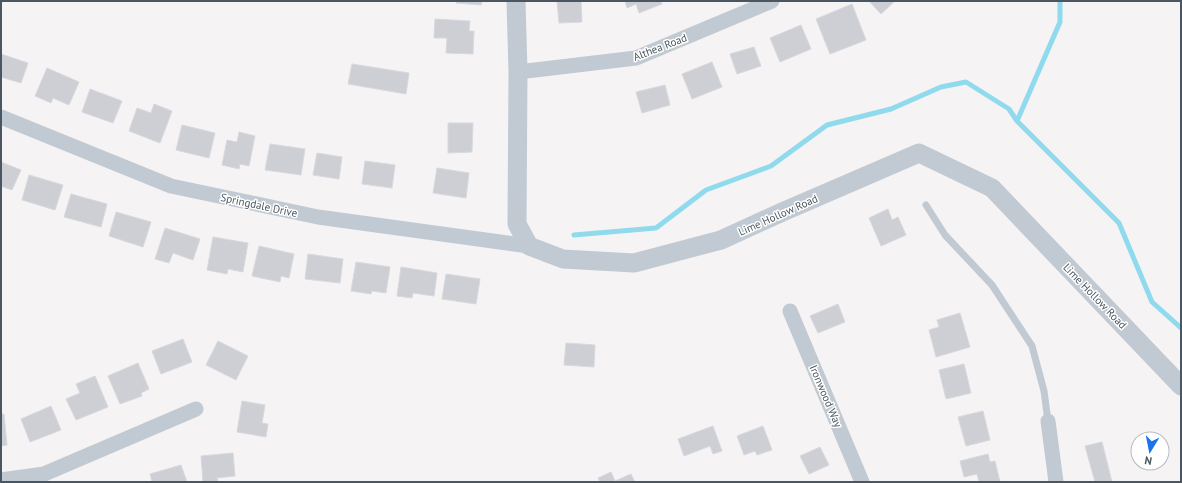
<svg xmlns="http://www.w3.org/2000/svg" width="1182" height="483" viewBox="0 0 1182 483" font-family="'PT Sans',sans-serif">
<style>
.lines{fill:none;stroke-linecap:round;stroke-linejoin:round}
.stream{stroke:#90daee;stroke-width:5}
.building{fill:#cdcfd5;stroke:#d7d9de}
.service{stroke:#c1cad2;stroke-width:7}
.minor{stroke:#c1cad2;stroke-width:15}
.tertiary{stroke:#c1cad2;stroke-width:19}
.labels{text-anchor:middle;stroke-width:3;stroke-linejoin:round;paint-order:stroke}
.street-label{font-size:11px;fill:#4a5661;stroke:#fff}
</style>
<rect width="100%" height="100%" fill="#f5f3f3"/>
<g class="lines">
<path class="stream" d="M1017,121L1060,22V1
M574,235L656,228L706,190L771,166L827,125L891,109L941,87L966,82L1009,109L1017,121L1119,223L1152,302L1181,328"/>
</g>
<path class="building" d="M457,1H482L481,5L456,3Z
M557,1H581L582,22L559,23Z
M625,1H661L662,4L639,13L636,4L627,8Z
M869,1H895L881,14Z
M852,4L866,40L830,54L816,19Z
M435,19L470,21L469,31H474L473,54L446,53L447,38H434Z
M801,25L811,49L780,62L770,38Z
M754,47L761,66L737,74L730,54Z
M1,54L28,63L21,83L1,77Z
M712,62L722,87L692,99L682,74Z
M352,64L409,73L406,94L348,84Z
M47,68L79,82L69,105L53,98L51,103L35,96Z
M665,85L670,105L642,113L636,92Z
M90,89L122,101L113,123L82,112Z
M154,104L172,111L160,143L129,131L137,108L151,113Z
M448,123H473L472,152L448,153Z
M182,125L215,133L209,158L176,150Z
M239,132L255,136L249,166L240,164L239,169L222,165L227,140L237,142Z
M270,144L305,149L301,175L265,170Z
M317,153L342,157L339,179L313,175Z
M365,161L395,165L392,188L362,184Z
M1,162L21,170L12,190L1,186Z
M437,168L469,173L466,198L433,193Z
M29,175L63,185L55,210L22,200Z
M71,194L107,204L101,227L64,217Z
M888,209L892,220L898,217L906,235L881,246L869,218Z
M116,212L151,222L143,247L109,236Z
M165,228L200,239L193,260L173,253L169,263L155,259Z
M213,237L248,243L243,272L228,269L227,274L207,270Z
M259,246L294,254L289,278L281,276L280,282L252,276Z
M308,254L343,259L340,283L305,279Z
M356,262L390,267L386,293L372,291L371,294L351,291Z
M401,267L437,273L434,296L413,293L412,298L397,296Z
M446,274L480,279L476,304L442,299Z
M838,304L845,322L818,333L810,316Z
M960,313L970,347L936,357L929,330L939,327L937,320Z
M183,339L192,362L161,374L152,351Z
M218,341L248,356L236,380L206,365Z
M566,343L595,345L594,367L564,365Z
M138,363L149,389L141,393L142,396L120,404L108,376Z
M964,364L971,393L946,399L939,370Z
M95,376L108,407L76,420L66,399L80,393L76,384Z
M242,401L265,405L262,423L268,424L266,437L237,432Z
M51,406L61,430L30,442L21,419Z
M983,411L990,440L966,446L958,417Z
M1,414H4L7,445L1,446Z
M713,426L722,451L713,454L710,446L684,456L678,439Z
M763,426L772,450L757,455L755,451L744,455L737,436Z
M1102,442L1112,482H1095L1085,446Z
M820,447L829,465L809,474L800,456Z
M233,453L235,476L217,478L218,482H203L201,456Z
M988,454L990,462L995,461L1000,482H979L977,474L964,477L960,461Z
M181,465L187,482H152L150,474Z
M611,472L615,481L631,474L635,482H600L598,478Z"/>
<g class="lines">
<path class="service" d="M926,205L945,235L992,285L1032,346L1044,391L1048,421"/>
<path class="minor" d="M518,72L636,58L772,1
M1,117L171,186L318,217L529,246
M790,311L862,482
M1048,421L1056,482
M1,480L44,474L196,409"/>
<path class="tertiary" d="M516,1L518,72L517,224L529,246L563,259L634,263L721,240L780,213L919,153L992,188L1181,386"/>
</g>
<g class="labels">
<g class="street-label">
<text transform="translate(660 47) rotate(-21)" y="4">Althea Road</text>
<text transform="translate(259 205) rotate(12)" y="4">Springdale Drive</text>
<text transform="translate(778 215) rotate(-24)" y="4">Lime Hollow Road</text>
<text transform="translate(1095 296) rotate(46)" y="4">Lime Hollow Road</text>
<text transform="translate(826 396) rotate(67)" y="4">Ironwood Way</text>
</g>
</g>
<rect width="1182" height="483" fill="none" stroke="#4a5661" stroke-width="4"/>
<g transform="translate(1150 451) rotate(190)"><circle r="19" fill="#ffffff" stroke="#b7bbc0"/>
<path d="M0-3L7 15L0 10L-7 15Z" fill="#1a73e8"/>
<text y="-6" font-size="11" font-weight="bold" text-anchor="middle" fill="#4a5661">N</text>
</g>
</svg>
